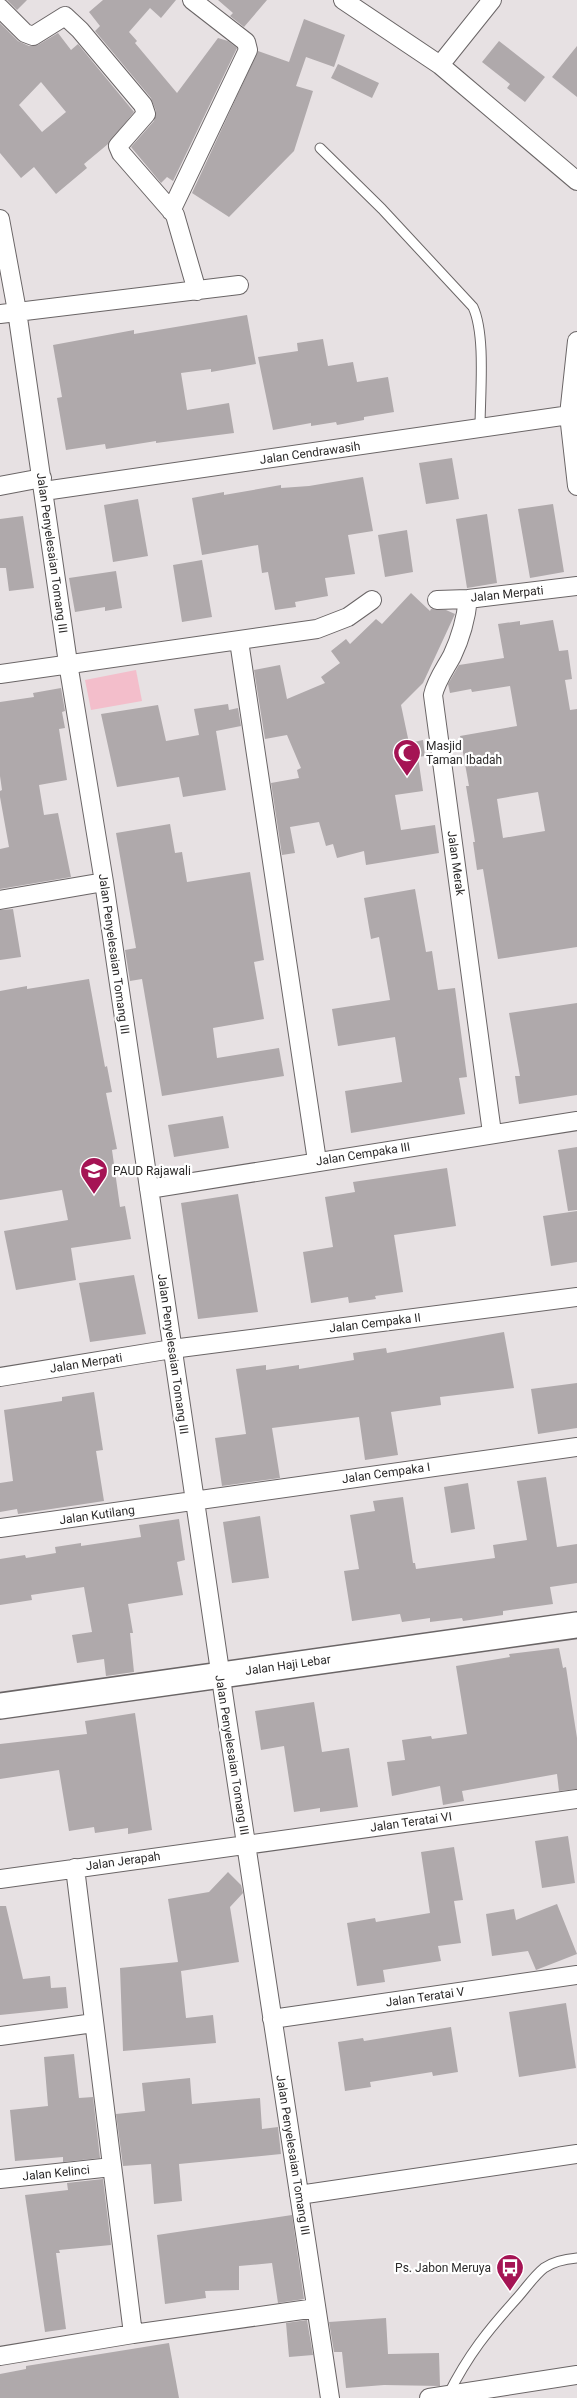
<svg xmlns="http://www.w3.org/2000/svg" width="577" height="2398" viewBox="0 0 577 2398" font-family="Roboto,sans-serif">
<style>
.green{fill:#f3becb}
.building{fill:#afa9ab;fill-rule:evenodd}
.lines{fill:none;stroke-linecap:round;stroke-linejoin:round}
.lane-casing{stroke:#6a6566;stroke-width:11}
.street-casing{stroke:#6a6566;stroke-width:20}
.secondary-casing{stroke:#6a6566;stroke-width:28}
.lane{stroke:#fff;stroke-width:9}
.street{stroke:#fff;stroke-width:18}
.secondary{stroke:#fff;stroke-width:25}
.labels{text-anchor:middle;stroke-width:4.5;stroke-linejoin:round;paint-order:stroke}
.street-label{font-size:12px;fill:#2c2a2a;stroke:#fff}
.poi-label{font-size:12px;fill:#2c2a2a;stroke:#fff;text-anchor:start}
</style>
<rect width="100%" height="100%" fill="#e7e1e3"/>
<path class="green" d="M136,670L142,701L91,710L85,680Z"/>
<path class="building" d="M7,0H27L17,10Z
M103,0H176L161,18L150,8L129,32L137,41L135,43L177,93L218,38L228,41L237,48L173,181L167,177L161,183L131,147L154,121L156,111L151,98L95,31L100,26L89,12Z
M218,0H267L244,27L230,16L233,13Z
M304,19L345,35L334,67L306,57L296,86L313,91L294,151L229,217L192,193L258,51L289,62Z
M0,23L18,41L29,46L38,45L58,33L71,50L78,44L134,112L108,144L84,164L87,168L56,194L34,167L21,178L0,153ZM41,82L66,112L42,132L19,105Z
M499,41L545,77L525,102L507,88L510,84L482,62Z
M577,46V97L552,77Z
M338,64L379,83L372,98L331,78Z
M247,315L256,364L211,372V369L181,373L187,410L229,403L234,433L156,443V441L106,449L105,444L66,450L57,398L62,397L53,345L134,330V334Z
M323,339L328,366L353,362L357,382L388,377L394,412L364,417V420L337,425L336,422L311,426V423L273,430L258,357L298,351L297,343Z
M452,458L459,499L426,504L419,463Z
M363,477L373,531L348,535L355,574L325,578L328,596L295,602L296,607L275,610L268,572L262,573L258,545L202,555L192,498L224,492V495L281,485V488L309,486Z
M138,499L148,556L113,562L104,505Z
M553,504L564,572L530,578L518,509Z
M487,514L497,583L467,588L456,519Z
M23,516L34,588L9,591L6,568H0V519Z
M407,530L413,572L385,577L378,535Z
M202,560L212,617L182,622L173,565Z
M116,571L122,608L105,611V607L75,612L69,578Z
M411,593L430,611L431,609L446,610L455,614L423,683L401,705L409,743L423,740L425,756L418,757L423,791L395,795L401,830L435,825L439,853L366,865L364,851L337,858L333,844L326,846L319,822L290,827L295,853L282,855L271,783L299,778L297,770L301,768L287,735L265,739L254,670L280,665L287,699L325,683L321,677L340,663L331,651L346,639L350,644L376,619L382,624Z
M553,620L559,651L568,650L572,679L565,680L570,710L577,709V947L498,959L483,869L477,870L473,842H475L466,786H469L460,736L517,726L510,686L472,692L471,689L450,693L448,684L459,665L504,658L498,624L520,621V625ZM538,792L545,831L503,838L497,799Z
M61,688L65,711L62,712L65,728L59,729L67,780L39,785L44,815L58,813L71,877L0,889V849L9,847L0,797V791L2,790L0,776V702L34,697L33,693Z
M228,704L229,710L238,708L241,726L216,731L226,790L183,797L179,777L117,787L101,714L158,705L166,741L199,735L194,709Z
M170,824L175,853L182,852L187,882L250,872L264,960L254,962L264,1019L213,1028L217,1058L279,1048L284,1076L162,1096L142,979L130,981L125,950L136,948L116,833Z
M415,889L426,952L432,951L438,990L455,988L467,1077L459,1078L465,1114L351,1133L345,1091L402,1082L395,1037L338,1046L332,1009L390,1000L379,937L371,939L364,898Z
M13,909L21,957L0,960V910Z
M89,979L105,1067L107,1066L112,1092L106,1093L117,1149L112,1150L120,1207L125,1206L131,1239L71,1248L76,1280L16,1290L4,1231L68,1220L62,1190L0,1200V991L27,986V989Z
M577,1003V1095L519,1104L515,1076H520L509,1013Z
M223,1116L229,1148L174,1157L168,1125Z
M577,1147V1210L568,1211L558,1150Z
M447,1168L456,1226L394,1235L403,1292L375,1296L376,1299L349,1303L348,1297L311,1303L303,1252L333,1247L325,1197L355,1192L353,1182Z
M238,1194L258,1312L198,1319L181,1203Z
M577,1211V1262L551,1266L543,1216Z
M134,1275L146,1334L90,1342L79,1283Z
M504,1332L514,1388L440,1397L441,1405L391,1412L398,1455L365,1460L359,1417L272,1428L280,1478L222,1486L215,1438L246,1434L236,1369L266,1365V1370L299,1365V1369L354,1360L353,1353L386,1348L387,1353Z
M577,1383V1428L538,1434L531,1389Z
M94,1392L103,1450L96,1451L104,1501L18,1514L17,1509L0,1512V1483L13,1481L4,1410L62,1401V1397Z
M546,1477L557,1547L577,1544V1583L550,1587L553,1604L503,1611V1615L463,1621L462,1618L430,1622V1618L402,1622L400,1614L352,1621L344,1571L359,1569L350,1515L375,1511L373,1501L403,1497L413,1563H415L416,1569L495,1558L493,1545L527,1540L517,1481Z
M468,1483L475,1529L451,1533L444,1487Z
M260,1516L269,1578L232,1583L223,1522Z
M179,1519L185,1560L177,1562L183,1595L128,1604L133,1633H130L134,1672L106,1676L104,1659L77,1663L72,1635L92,1632L84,1587L31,1595L32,1600L0,1605V1559L25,1555L26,1558L56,1553L55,1547L81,1543V1546L141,1537L139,1525Z
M559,1648L563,1668L566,1667L577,1738V1789L559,1791L557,1774L462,1791L464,1801L443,1805L440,1786L392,1796L387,1762L405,1760L402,1740L431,1736L432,1739L467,1734L456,1666L510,1657L509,1654Z
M314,1702L322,1752L349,1748L358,1807L320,1812V1808L294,1812L284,1746L261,1750L255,1711Z
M135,1713L152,1830L128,1834V1828L95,1833L94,1827L69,1831L59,1770L0,1779V1744L87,1734L85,1721Z
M568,1836L575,1883L542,1888L535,1841Z
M454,1847L463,1900L454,1901L461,1943L438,1946L441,1961L383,1970L385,1982L357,1986L347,1923L375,1918L376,1922L430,1913L421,1852Z
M228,1872L241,1885L243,1893L230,1907L239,1962L181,1971L186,2018L213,2015L216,2043L123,2051L120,1968L178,1962L168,1899L209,1892Z
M557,1904L577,1954L536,1970L528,1951L492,1956L486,1914L514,1909L516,1920Z
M0,1906H6L23,1979L50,1976L51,1988L66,1987L68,2008L0,2015Z
M566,2003L576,2068L519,2077L509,2012Z
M451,2027L458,2072L433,2076L432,2072L370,2082L371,2087L345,2091L338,2042L363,2038L364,2041Z
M74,2054L79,2098L93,2097L100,2158L63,2162V2157L15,2161L10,2110L48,2106L44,2057Z
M190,2078L192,2104L260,2098L262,2129L278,2127L281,2154L179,2164L182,2201L154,2204L151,2164L123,2166L116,2114L145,2111L142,2083Z
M103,2179L111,2245L59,2250L60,2253H56L66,2329L45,2332L25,2195L68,2190L67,2183Z
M292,2215L304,2299L278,2303L272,2263L239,2266V2290L205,2291L206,2298L165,2304L157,2235Z
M386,2318L388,2354L439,2353L440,2386L384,2385L346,2388L342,2352H334L329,2322Z
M307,2320L313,2355L289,2357L286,2323Z
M169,2343L179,2398H0V2374L26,2369V2366Z"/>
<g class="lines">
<defs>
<path id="lane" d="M320,148L382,209L473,307C486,335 480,395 480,428
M448,2395C468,2355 488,2330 518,2297C526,2288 534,2276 544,2268C554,2261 565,2259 577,2258"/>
<path id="street" d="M343,0L440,65L577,181
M0,8L25,33L33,36L65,16L80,30L143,105L146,114L118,146L121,153L175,215L197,291
M440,65L492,0
M171,211L248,50L246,42L192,0
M0,219L17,311L68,663L104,882L226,1712L330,2398
M0,314L239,285
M577,341L569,415L577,486
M0,486L42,478
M44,491L577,414
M468,599C466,619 461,637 452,656C445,669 436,681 433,695L492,1133
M437,600L468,599L577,586
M239,641L317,1161
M0,674L317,629L348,617L372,600
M0,900L104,882
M149,1189L577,1121
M0,1377L172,1349L577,1297
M0,1528L577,1447
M75,1868L133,2334
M0,1879L577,1799
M272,2019L577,1975
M0,2036L94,2023
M0,2179L112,2167
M299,2195L577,2154
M0,2356L133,2334L316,2308
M429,2398L577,2375"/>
<path id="secondary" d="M0,1706L577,1625"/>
</defs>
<use href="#lane" class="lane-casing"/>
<use href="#street" class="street-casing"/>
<use href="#secondary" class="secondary-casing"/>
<use href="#lane" class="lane"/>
<use href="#street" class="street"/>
<use href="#secondary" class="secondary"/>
</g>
<defs>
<symbol id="mosque-pin" viewBox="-11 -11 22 30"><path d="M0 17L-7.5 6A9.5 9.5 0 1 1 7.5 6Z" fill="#a51454" stroke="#fff"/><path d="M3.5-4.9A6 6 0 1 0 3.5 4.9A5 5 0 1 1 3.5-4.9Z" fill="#fff"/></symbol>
<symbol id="school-pin" viewBox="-11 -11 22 30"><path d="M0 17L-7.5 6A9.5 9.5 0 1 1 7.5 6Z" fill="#a51454" stroke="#fff"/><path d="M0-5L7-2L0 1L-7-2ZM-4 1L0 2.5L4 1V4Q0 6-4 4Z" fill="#fff"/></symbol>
<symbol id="bus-pin" viewBox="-11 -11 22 30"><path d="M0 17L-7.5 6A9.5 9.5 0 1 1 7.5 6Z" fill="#a51454" stroke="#fff"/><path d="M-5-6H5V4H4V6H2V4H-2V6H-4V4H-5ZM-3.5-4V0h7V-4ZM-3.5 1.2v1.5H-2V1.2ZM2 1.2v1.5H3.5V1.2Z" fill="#fff"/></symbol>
</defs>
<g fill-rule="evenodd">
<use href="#mosque-pin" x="391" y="737" width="32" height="43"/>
<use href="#school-pin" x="78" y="1155" width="32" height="43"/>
<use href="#bus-pin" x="494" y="2252" width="32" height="43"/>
</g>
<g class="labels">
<g class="street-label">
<text transform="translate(310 453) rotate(-8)" y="4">Jalan Cendrawasih</text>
<text transform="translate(52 553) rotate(82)" y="4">Jalan Penyelesaian Tomang III</text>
<text transform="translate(507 594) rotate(-6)" y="4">Jalan Merpati</text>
<text transform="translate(456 863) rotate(82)" y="4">Jalan Merak</text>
<text transform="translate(114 954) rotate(82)" y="4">Jalan Penyelesaian Tomang III</text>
<text transform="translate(363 1154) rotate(-9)" y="4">Jalan Cempaka III</text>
<text transform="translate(375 1323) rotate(-7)" y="4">Jalan Cempaka II</text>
<text transform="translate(173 1354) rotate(82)" y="4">Jalan Penyelesaian Tomang III</text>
<text transform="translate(86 1363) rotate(-9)" y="4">Jalan Merpati</text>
<text transform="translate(386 1473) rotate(-8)" y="4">Jalan Cempaka I</text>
<text transform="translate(97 1515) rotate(-8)" y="4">Jalan Kutilang</text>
<text transform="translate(288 1665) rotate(-8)" y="4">Jalan Haji Lebar</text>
<text transform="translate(232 1755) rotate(81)" y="4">Jalan Penyelesaian Tomang III</text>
<text transform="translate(411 1822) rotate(-8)" y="4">Jalan Teratai VI</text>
<text transform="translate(123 1861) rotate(-8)" y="4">Jalan Jerapah</text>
<text transform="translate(425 1997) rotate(-8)" y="4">Jalan Teratai V</text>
<text transform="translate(293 2155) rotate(81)" y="4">Jalan Penyelesaian Tomang III</text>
<text transform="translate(56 2173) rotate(-6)" y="4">Jalan Kelinci</text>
</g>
<g class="poi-label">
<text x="426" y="750">Masjid<tspan x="426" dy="14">Taman Ibadah</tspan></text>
<text x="113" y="1175">PAUD Rajawali</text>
<text x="491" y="2272" text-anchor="end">Ps. Jabon Meruya</text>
</g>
</g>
</svg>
